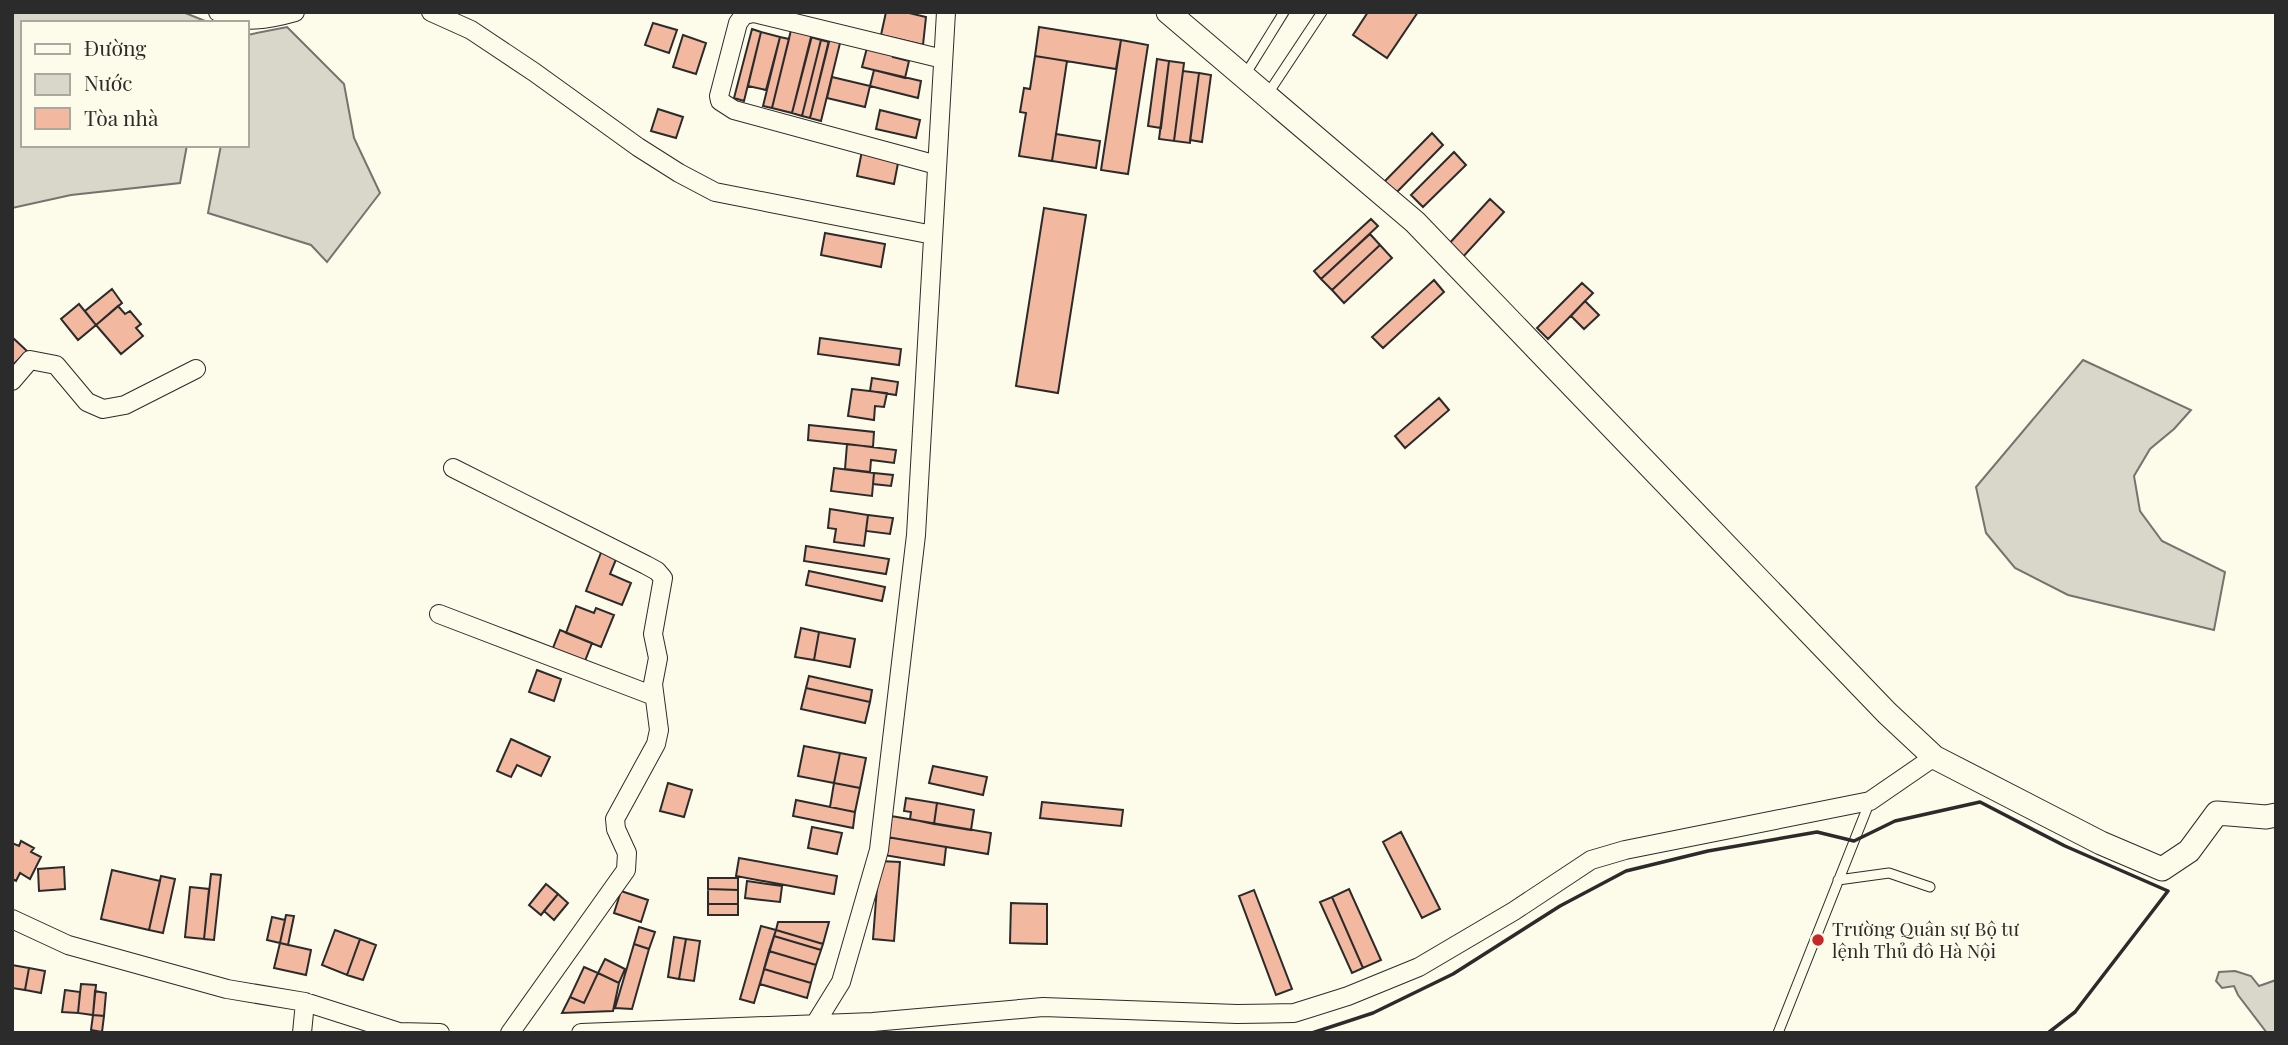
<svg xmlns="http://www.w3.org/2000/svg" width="2288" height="1045" viewBox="0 0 2288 1045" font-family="'Playfair Display',serif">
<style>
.water{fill:#d8d7c9;stroke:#74746e;stroke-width:2}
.building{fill:#f2b8a0;stroke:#2b2b2b;stroke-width:2}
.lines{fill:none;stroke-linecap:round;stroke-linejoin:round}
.service-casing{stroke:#2b2b2b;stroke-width:11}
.minor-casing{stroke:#2b2b2b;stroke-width:20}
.tertiary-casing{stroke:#2b2b2b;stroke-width:25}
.service{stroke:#fdfbea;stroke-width:9}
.minor{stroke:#fdfbea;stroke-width:18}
.tertiary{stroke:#fdfbea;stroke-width:23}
.wall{stroke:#2b2b2b;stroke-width:3.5}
.poi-dot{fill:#c62828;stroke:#fdfbea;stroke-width:2.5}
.labels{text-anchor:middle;stroke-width:5;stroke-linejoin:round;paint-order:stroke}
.poi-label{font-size:19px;fill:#2b2b2b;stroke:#fdfbea;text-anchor:start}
</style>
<rect width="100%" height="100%" fill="#fdfbea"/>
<path class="water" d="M12,12H183L210,23H23V145H187L180,183L71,195L12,208Z
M287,27L344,84L354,138L380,193L327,262L311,245L208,213L221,145H247V35Z
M2083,360L2191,410L2174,429L2150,449L2134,476L2140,511L2162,541L2225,572L2214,630L2068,595L2015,568L1986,533L1976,487Z
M2235,971L2251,976L2259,986L2276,980V1033H2267L2238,995L2234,986L2222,988L2216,981L2219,972Z"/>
<path class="building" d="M886,12H905L926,17L923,45L881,35Z
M1368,12H1418L1387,58L1353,35Z
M653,23L677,30L669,53L645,45Z
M792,26L813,32L792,113L772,108Z
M1039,27L1121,40L1116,69L1035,56Z
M752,29L761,32L744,101L734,98Z
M761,32L780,37L766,90L748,86Z
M683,35L706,43L696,74L673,67Z
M830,36L841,39L821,121L810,118Z
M780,37L789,39L772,108L763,106Z
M811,37L821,40L802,116L792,113Z
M821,40L829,42L810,118L802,116Z
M1121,40L1148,45L1128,174L1101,170Z
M868,44L894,51L893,57L909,61L905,78L862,67Z
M1035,56L1067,61L1052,161L1019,156L1026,113L1020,112L1024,88L1030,89Z
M1157,59L1169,61L1161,128L1148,126Z
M1169,61L1184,63L1174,141L1159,139Z
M874,70L921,81L918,98L870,86Z
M1183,71L1199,73L1190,143L1174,141Z
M1199,73L1211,75L1202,142L1190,140Z
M832,77L870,86L865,107L827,98Z
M658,109L683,117L676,138L651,131Z
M880,110L920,120L916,138L876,129Z
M1432,133L1443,145L1395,194L1384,182Z
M1056,134L1100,141L1096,168L1052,161Z
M862,151L899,158L894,184L857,176Z
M1454,152L1466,165L1423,207L1411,195Z
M1490,199L1504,212L1461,259L1447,246Z
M1044,208L1086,215L1058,393L1016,386Z
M1371,219L1378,226L1321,279L1314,271Z
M825,233L885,244L881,267L821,255Z
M1370,234L1380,245L1332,290L1321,279Z
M1380,245L1392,258L1344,303L1332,290Z
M1434,280L1444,292L1383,348L1372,337Z
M1582,283L1593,293L1548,339L1537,328Z
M112,289L122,303L96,325L85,311Z
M1585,301L1599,315L1584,329L1571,316Z
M79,304L96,325L78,340L61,319Z
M118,306L125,314L130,311L141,324L136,328L143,336L121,354L96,325Z
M12,337L27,351L12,366Z
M820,338L901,349L899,365L818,354Z
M872,378L898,382L896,395L870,391Z
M852,389L887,393L884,407L875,406L874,420L848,416Z
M1439,398L1449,410L1405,448L1395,436Z
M809,425L874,432L873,447L808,440Z
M847,444L896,450L894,463L871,460L870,472L845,469Z
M834,468L874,473L872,496L831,491Z
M874,473L893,475L891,486L873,484Z
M830,509L868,515L864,546L834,542L836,529L828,528Z
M868,515L893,518L890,534L866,531Z
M806,546L889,559L886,574L804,561Z
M602,550L617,557L610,574L631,583L622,605L586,591Z
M809,571L885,587L882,601L806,585Z
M576,606L594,613L596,608L614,615L601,647L566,633Z
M801,628L819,632L814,660L795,657Z
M560,630L592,643L583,666L551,653Z
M819,632L855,639L850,667L814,660Z
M537,670L561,679L554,701L529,692Z
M809,676L872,690L870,702L806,688Z
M806,688L870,702L865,723L801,709Z
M511,739L550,757L541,776L517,765L511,777L497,771Z
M804,746L840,753L834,783L798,776Z
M840,753L866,758L860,788L834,783Z
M933,766L987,777L983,795L929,783Z
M668,783L692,790L684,817L660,811Z
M834,783L860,788L855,812L830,807Z
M906,798L937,803L934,824L910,819L911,812L904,811Z
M796,800L855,812L853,828L793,816Z
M1042,802L1123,810L1121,826L1040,818Z
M937,803L974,810L971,830L934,824Z
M891,816L991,833L988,854L887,837Z
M812,827L842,833L837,854L808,848Z
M1401,832L1440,909L1422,918L1383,842Z
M887,837L946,847L944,865L884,855Z
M21,841L34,848L31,852L41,857L30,879L20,873L16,881L12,879V843L19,846Z
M739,858L837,876L834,894L736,876Z
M879,861L900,862L894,941L873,939Z
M64,867L65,889L39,891L38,869Z
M112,870L160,881L149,930L101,919Z
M211,874L221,875L214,940L204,939Z
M161,876L175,879L163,933L149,930Z
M708,878H738V890L708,889Z
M747,881L782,886L780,902L745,898Z
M546,884L558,894L541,915L529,905Z
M190,887L209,889L204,939L185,937Z
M708,889L738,890V904H708Z
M1349,889L1381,960L1363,968L1332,897Z
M1254,890L1292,989L1276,995L1239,896Z
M621,891L648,900L641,922L614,913Z
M558,894L568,903L554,920L544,911Z
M1332,897L1363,968L1352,973L1320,902Z
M1011,903L1047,904V944L1010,943Z
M708,904H738V915H708Z
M286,915L294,916L288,945L280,943Z
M272,917L285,920L280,943L267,940Z
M778,922H829L823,944L776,930Z
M761,926L776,930L754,1003L740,999Z
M639,927L655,932L649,949L634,944Z
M335,930L360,939L347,975L322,965Z
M776,930L823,944L821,950L774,936Z
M774,936L821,950L816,965L769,951Z
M674,937L686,939L679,979L668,977Z
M360,939L376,945L363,980L347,975Z
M686,939L700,941L694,981L679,979Z
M280,943L311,950L306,975L274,968Z
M634,944L649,949L632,1009L615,1008Z
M769,951L816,965L811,983L764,969Z
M605,959L625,969L619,983L598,973Z
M12,965L29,968L25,990L12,988Z
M584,967L598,973L584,1003L570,997Z
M29,968L45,971L41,993L25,990Z
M764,969L811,983L807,998L760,984Z
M598,973L619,983L613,1011L562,1013L570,997L584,1003Z
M81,984L96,985L93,1015L78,1013Z
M65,990L80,992L78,1013L62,1012Z
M95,991L106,993L104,1016L93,1015Z
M93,1015L104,1016L102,1032L91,1030Z"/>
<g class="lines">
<defs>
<path id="service" d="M1245,75L1284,12
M1267,95L1322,12
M1838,880L1889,873L1930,887
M1778,1033L1870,801"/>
<path id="minor" d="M218,12C241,25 270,19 295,12
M431,12L471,30L534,72L638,147L679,173L715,192L933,235
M937,165L734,110L720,101L719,96L738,23L744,15L754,13L943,59
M12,381L30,360L56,365L87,402L103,409L125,405L196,369
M453,468L646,565L657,571L663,578L653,634L658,658L653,684L659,730L656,744L615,819L616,829L627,853L626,870L510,1033
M439,614L654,696
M12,919L68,945L227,989L305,1002L399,1032L440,1033
M815,1024L841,982L879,850L916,535L946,12
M302,1033L305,1002
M581,1033L873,1022L1043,1007L1237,1014L1294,1013L1348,996L1419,967L1514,911L1591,860L1625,850L1870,801L1934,757"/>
<path id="tertiary" d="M1168,12L1415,222L1887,713L1934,757L2101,843L2162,869L2189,851L2217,813L2266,817L2276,815"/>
</defs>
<use href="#service" class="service-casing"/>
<use href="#minor" class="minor-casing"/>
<use href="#tertiary" class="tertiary-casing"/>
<use href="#service" class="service"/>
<use href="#minor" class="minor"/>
<use href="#tertiary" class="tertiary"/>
<path class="wall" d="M1069,1033H1070
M1312,1033L1373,1013L1453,974L1560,906L1626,871L1708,851L1817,832L1854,841L1895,821L1980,802L2065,846L2168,891L2075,1012L2048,1033"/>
</g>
<circle class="poi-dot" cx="1818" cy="940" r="7"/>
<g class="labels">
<g class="poi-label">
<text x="1832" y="936">Trường Quân sự Bộ tư<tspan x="1832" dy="22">lệnh Thủ đô Hà Nội</tspan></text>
</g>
</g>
<rect width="2288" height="1045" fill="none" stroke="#2b2b2b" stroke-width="28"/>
<rect x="21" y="21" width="228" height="126" fill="#fdfbea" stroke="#a9a89e" stroke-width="2"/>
<rect x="35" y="44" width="35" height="10" fill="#fdfbea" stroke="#a9a89e" stroke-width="2"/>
<text x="84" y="56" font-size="21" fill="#2b2b2b">Đường</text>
<rect x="35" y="74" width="35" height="21" fill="#d8d7c9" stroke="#a9a89e" stroke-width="2"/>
<text x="84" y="91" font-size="21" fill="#2b2b2b">Nước</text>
<rect x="35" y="108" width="35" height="21" fill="#f2b8a0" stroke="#a9a89e" stroke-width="2"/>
<text x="84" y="126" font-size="21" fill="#2b2b2b">Tòa nhà</text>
</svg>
